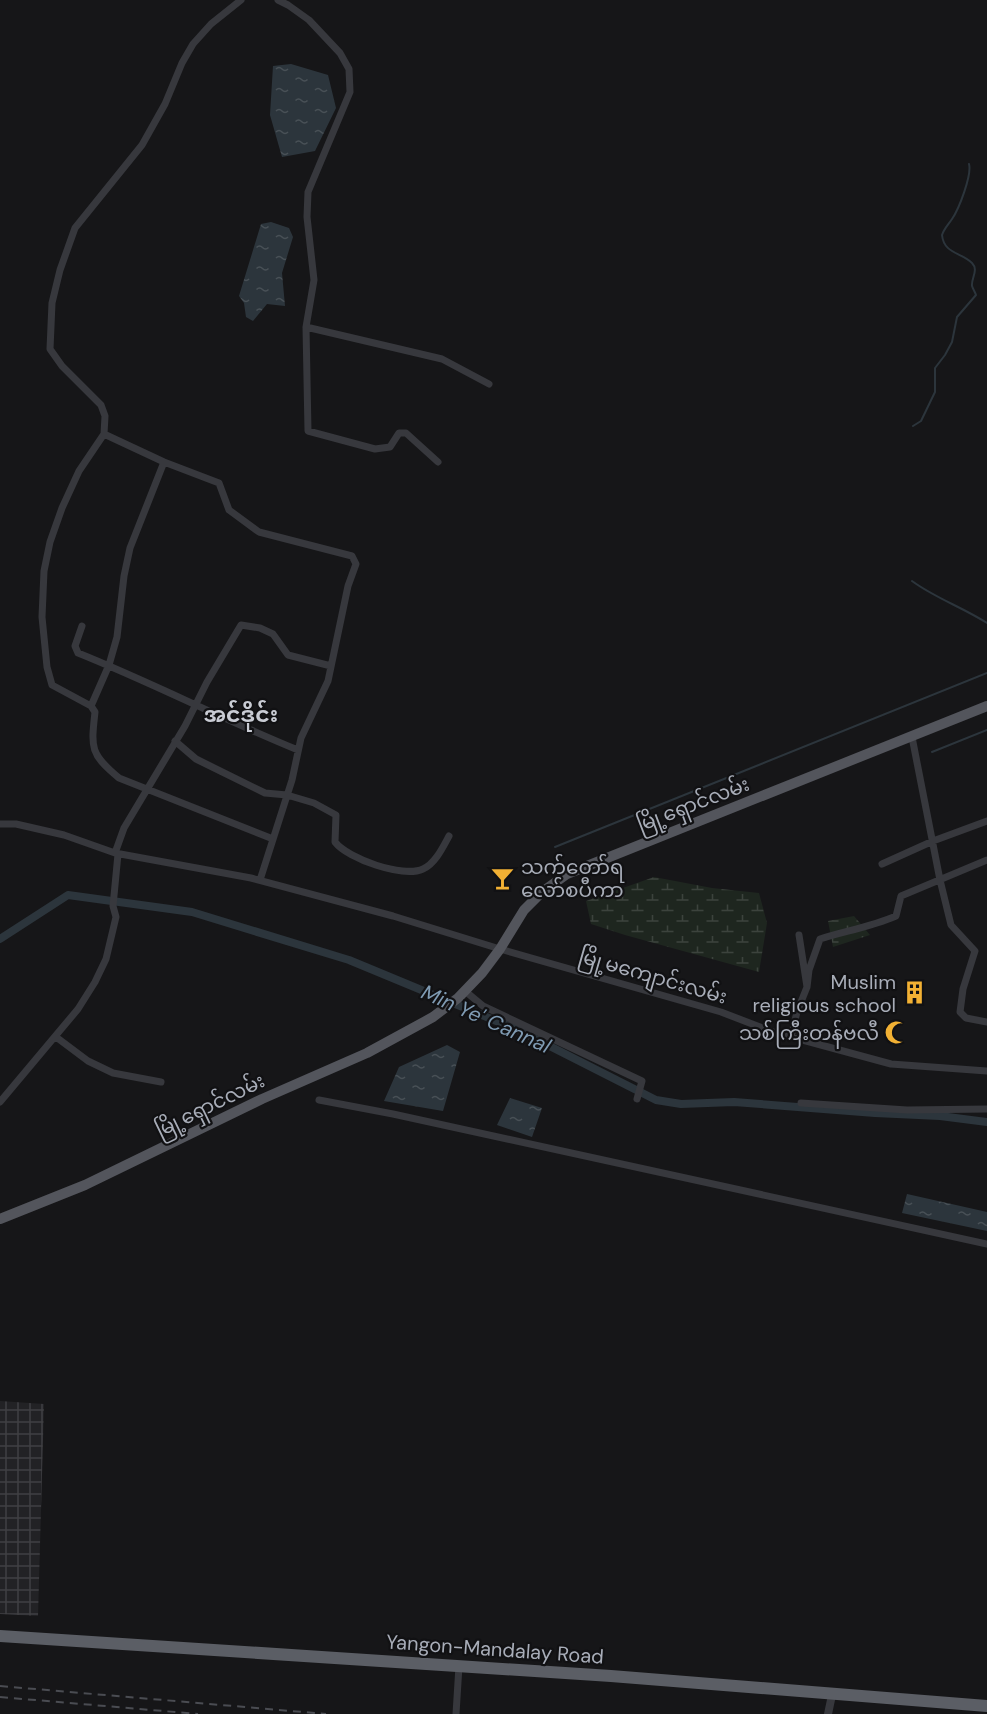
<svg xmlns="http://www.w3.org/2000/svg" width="987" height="1714" viewBox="0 0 987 1714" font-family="'DM Sans','Noto Sans Myanmar',sans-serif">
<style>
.industrial{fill:url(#industrial-grid)}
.wetland{fill:url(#wetland-marsh)}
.water{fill:url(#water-ripples)}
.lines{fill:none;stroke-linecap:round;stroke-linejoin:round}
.stream{stroke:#2c353c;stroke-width:2}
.canal{stroke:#2c353c;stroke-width:8}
.minor{stroke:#37383d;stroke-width:7}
.tertiary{stroke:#37383d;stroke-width:8}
.primary{stroke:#53555c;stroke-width:10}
.trunk{stroke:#5b5e65;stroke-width:12}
.rail{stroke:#4a4c52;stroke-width:2;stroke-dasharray:8 6;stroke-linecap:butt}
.labels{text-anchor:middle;stroke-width:4.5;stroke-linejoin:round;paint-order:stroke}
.street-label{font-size:20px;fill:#a8adb8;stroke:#111113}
.poi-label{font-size:20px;fill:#a8adb8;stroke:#111113;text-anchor:end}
.water-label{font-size:21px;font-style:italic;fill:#7f9bb3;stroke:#111113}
.quarter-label{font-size:22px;font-weight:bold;fill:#c9ccd4;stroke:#111113}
</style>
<defs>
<pattern id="industrial-grid" width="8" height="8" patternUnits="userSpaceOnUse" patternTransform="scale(1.5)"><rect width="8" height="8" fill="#222225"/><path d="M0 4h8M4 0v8" fill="none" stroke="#3f3f43"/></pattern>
<pattern id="wetland-marsh" width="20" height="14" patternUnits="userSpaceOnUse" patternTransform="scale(1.5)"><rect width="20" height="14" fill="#1e261f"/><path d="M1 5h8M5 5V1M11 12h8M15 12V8" fill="none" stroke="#3c433d"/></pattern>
<pattern id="water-ripples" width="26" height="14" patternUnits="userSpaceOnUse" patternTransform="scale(1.5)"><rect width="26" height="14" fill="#2c353c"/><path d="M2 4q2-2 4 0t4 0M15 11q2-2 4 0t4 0" fill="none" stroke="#485056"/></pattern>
</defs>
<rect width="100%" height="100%" fill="#161618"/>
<path class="industrial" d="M0,1401L44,1404L38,1616L0,1614Z"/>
<path class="wetland" d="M654,877L712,888L759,893L767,923L759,972L625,935L591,924L586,901Z
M854,916L870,935L833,947L828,921Z"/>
<path class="water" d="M291,64L328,75L336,108L315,151L282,157L270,115L273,66Z
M271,222L289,228L293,237L282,273L285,306L267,304L253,321L246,317L244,303L239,296L261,224Z
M447,1045L460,1052L443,1111L384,1101L399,1067Z
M510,1098L542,1108L532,1137L497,1125Z
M907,1194L987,1212V1231L902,1213Z"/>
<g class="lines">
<path class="stream" d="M913,426L921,421L935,392V368L945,355L952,342L957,317L976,295C975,292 973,289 972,286C971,278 979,270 972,263C961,252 944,254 942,235C944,229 948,225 952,219C959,209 972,175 969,164
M912,581C935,598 962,607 987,623
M932,752L987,730
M555,847L987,673"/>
<path class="canal" d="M0,939L68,895L192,912L349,960L518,1030L656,1100L681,1104L734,1102L875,1113L940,1116L987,1122"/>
<path class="minor" d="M241,0L211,24L193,44L182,63L165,104L142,145L75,228L60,270L52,303L50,349L62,366L101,405L105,416L104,434L79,471L62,508L50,542L44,571L42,617L47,667L52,685L91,706L95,712C91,748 90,754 119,778L273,839
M278,0L288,5L309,20L340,53L349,69L350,92L308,192L307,217L314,280L306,327L308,431L375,449L390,447L399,433H406L438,462
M306,327L442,359L489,384
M104,434L164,462L219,483L229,510L259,532L352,556L356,564L348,586L328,681L301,738L292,780L260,880
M82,626L75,646L78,653C153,683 224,720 298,750
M91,706L109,665L117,637L124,576L130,548L164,462
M912,737L940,880L951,925L975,951L963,989L960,1012L966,1018L987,1022
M175,741L196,759L265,793L287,795L314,803L336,815L335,842C348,859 403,878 423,869C435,864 443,847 449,836
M0,824H16L64,835L115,853L251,878L393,916L500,949L721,1012L773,1032L891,1064L987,1071
M115,853L124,828L185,726L207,682L241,625L260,628L273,634L288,655L331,666
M882,864L933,841L987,821
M807,987L809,970L820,939C845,931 871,927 896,916L901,896L987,860
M465,991L483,1006L642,1081L637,1099
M56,1037L88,1061L113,1073L161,1082
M791,1037L797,1012L807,987L799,935
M319,1100L393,1114L987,1244
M0,1102L78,1009L95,982L106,959L116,917L113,906L118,854
M801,1103L907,1110L987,1109
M456,1714L459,1666"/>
<path class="tertiary" d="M828,1714L832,1695"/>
<path class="primary" d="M0,1219L85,1185L262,1099L367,1053L433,1017L458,998L482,973L500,949L524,910L542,892L567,874L987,706"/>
<path class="trunk" d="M0,1636L611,1676L987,1706"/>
<path class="rail" d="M0,1686L326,1714
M0,1697L198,1714"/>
</g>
<defs>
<symbol id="bar-bare" viewBox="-9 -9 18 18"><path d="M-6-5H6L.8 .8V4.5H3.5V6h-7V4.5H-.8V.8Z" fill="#f2b134" stroke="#111113" stroke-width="2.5" paint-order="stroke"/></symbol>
<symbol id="building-bare" viewBox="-9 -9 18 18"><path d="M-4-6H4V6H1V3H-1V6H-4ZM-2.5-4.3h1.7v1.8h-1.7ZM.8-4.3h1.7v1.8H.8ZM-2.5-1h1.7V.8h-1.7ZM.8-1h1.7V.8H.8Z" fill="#f2b134" stroke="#111113" stroke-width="2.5" paint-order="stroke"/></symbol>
<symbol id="mosque-bare" viewBox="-9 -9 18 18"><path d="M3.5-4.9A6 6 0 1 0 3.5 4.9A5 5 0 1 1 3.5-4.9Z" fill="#f2b134" stroke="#111113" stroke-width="2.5" paint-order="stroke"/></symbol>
</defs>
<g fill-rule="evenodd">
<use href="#bar-bare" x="486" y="862" width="33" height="33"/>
<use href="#building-bare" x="898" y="976" width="33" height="33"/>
<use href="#mosque-bare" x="880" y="1016" width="33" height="33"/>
</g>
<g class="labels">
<g class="street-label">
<text transform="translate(693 804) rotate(-21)" y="7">မြို့ရှောင်လမ်း</text>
<text transform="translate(653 976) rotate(16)" y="7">မြို့မကျောင်းလမ်း</text>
<text transform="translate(210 1105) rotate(-26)" y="7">မြို့ရှောင်လမ်း</text>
<text transform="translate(495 1649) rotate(4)" y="7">Yangon-Mandalay Road</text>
</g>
<g class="poi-label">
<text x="521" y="874" text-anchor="start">သက်တော်ရ<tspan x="521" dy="23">လော်စပီကာ</tspan></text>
<text x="896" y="989">Muslim<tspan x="896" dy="23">religious school</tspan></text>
<text x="879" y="1040">သစ်ကြီးတန်ဗလီ</text>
</g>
<g class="water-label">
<text transform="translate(486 1019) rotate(24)" y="7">Min Ye' Cannal</text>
</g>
<g class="quarter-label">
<text x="241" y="722">အင်ဒိုင်း</text>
</g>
</g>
</svg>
